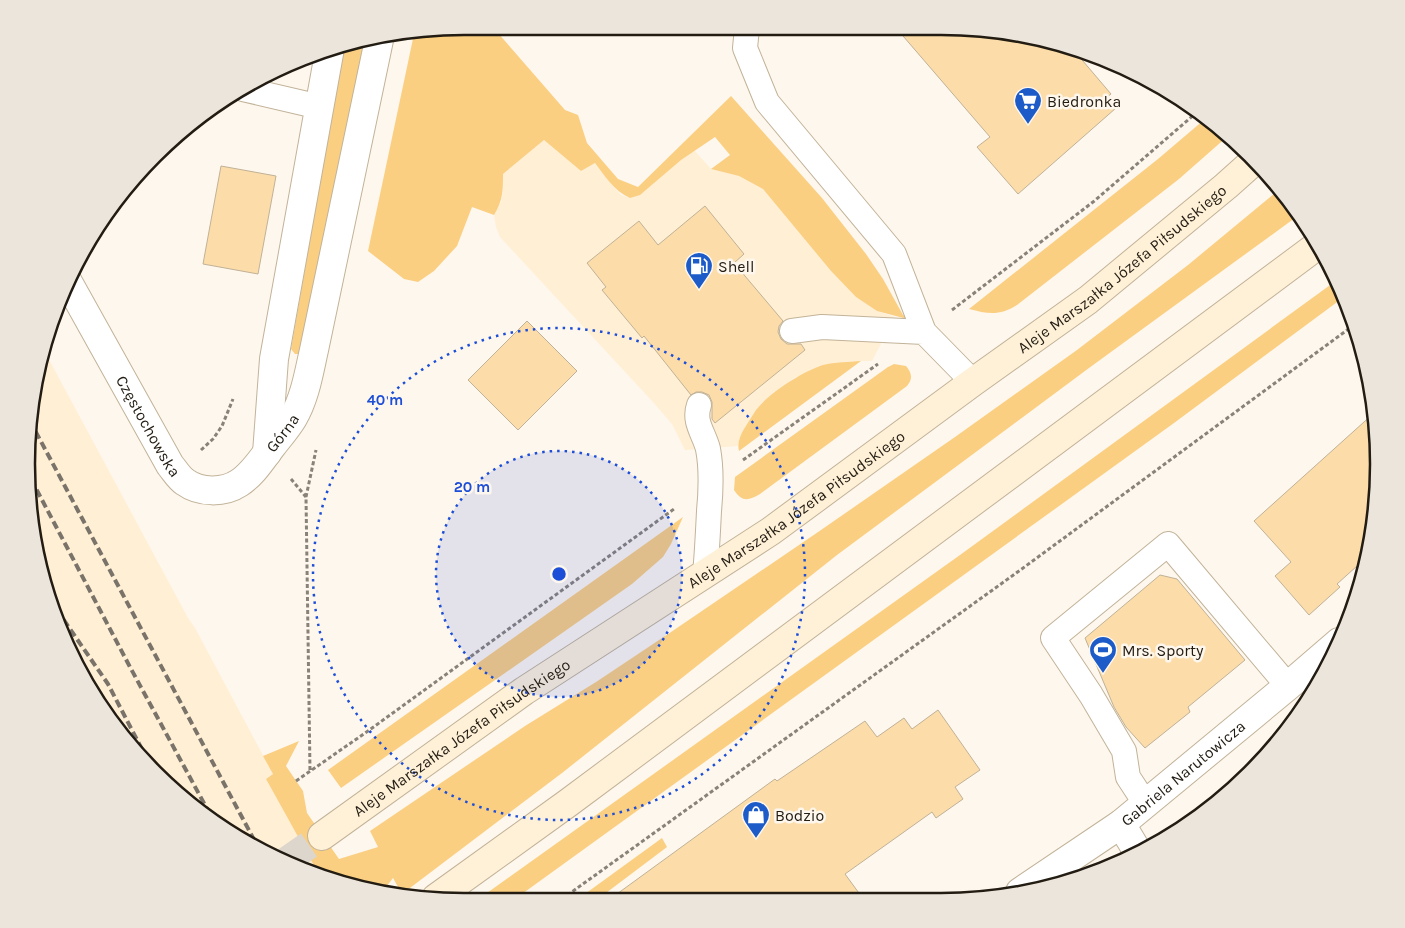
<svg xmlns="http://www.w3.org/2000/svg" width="1405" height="928" viewBox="0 0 1405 928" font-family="Karla,sans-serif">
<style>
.built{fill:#ffefd4}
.green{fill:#fbcf82}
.building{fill:#fcdda9;stroke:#c0b197}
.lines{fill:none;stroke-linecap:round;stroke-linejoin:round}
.secondary-tunnel{stroke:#ddd6cc;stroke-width:28;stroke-dasharray:28 14;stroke-linecap:butt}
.lane-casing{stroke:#c2b399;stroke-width:26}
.street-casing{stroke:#c2b399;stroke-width:30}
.secondary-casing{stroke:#c2b399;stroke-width:30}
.path{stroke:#898279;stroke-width:3;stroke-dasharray:4 2.5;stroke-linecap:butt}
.lane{stroke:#fff;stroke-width:24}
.street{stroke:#fff;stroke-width:28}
.secondary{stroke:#fff1d7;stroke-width:28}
.rail{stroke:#79736a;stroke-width:4;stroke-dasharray:8 4;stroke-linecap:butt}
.ring{fill:none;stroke:#1d4ed8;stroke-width:2.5;stroke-dasharray:2.5 5}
.labels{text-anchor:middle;stroke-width:5;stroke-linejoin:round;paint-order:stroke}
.poi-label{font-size:16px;fill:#221c13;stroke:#fef7ed;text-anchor:start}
.street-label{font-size:16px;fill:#221c13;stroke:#fef7ed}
.rim{fill:none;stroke:#221c13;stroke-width:2.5}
.centre{fill:#1d4ed8;stroke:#fef7ed;stroke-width:2.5}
.ring-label{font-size:15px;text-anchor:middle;font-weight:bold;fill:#1d4ed8;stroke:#fef7ed;stroke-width:5;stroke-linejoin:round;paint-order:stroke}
</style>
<rect width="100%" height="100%" fill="#fef7ed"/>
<path class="built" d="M544,140L581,171L595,163L614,187L621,195L630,198L694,150L711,169L739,176L763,189L831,271L856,297L877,311L895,317L872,361H861L796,377L774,392L758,408L740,437L738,446L685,450L672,424L653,402L500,237L496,227L494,215L501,202L503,192V174Z
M46,354L188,618L195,628L273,774L266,779L317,871L271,857L175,793L85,683L41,577L27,435Z"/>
<path class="green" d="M464,26H482L498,33L565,110L578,115L587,143L618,179L638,187L731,96L822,198L866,254L883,279L903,315L911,320L877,311L856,297L831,271L763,189L739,176L711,169L730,155L715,137L681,160L640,195L630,198C614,191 605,176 595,163L581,171L544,140L503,174C503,191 503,200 494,215L472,207L457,246L434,271L418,282L404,279L368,251L414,34Z
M366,42L299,354H295L291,349L344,46Z
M1205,119L1229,135L1179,179L1017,305C1000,316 988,314 969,309L1158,159Z
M1280,189L1288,198L1299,215L1089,368L837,555L562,773L402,894L393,878L383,891L317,871L266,779L273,774L263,756L299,741L286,766L303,791L307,813L339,859L378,847L370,831L525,726L596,682L674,630L821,530L955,437L1077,350L1188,265Z
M1337,280L1344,297L1174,423L515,899L480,898L960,555Z
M861,361L739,451C737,443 740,436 744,429C748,423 752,416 756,410C770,392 802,372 823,365C835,362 849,362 861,361Z
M894,364L906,366C912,373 913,379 907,386L760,494C748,501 742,502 734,490L735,477L888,367Z
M683,517L671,544L663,557L632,584L341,788L328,770Z
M662,838L667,847L598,899H578Z"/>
<path class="building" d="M897,29L998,30L1077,54L1111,94L1107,97L1116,108L1018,194L977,147L990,137Z
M221,166L276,176L258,274L203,264Z
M705,206L744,254L734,263L783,321L779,326L778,332L781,339L787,344H801L805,350L715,423L712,419V402L709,395L702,392H696L691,395L644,336L642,338L602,290L606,287L587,263L639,221L658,245Z
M527,321L577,371L518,430L468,380Z
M1374,413L1378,436L1375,521L1367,557L1337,584L1340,587L1309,615L1275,576L1291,562L1254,521Z
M1160,575L1177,579L1245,660L1188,707L1190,712L1145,748L1126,727L1114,707L1085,638Z
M938,710L980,770L955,787L963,799L936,818L932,812L845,874L864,900L610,899L775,779L777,781L865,721L877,737L904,718L912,729Z"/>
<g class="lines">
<path class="secondary-tunnel" d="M286,861L322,836"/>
<defs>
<path id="lane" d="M747,28L745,48L767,102L894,254L924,332L973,382
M243,89L320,107
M792,331L822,327L924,332
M699,405C693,422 704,433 708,449C712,470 711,490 709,511C708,532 707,553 705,574
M1145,803L1128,777L1124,751L1091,695L1053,638L1168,544L1288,686"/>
<g id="street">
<path id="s1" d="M68,282L170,465C175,471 179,478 185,482C200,493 224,493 239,483C253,474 262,459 272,446C279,437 287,428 293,418C305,398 309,372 314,350L379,40"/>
<path d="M267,453L274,359L330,48"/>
<path d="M1121,824L1139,854"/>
<path id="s2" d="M1020,892L1121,824L1288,686L1339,642"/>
</g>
<g id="secondary">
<path id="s3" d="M322,836L524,691L771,531L973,382L1088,300L1226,186L1254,161"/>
<path d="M436,898L568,803L1318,245"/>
</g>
</defs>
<use href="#lane" class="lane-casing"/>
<use href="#street" class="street-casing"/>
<use href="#secondary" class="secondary-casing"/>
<path class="path" d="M952,310L1093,202L1196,113
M201,450L213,439L222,426L233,399
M743,460L878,364
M291,479L306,497L310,771
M306,497L316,450
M296,781L368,731L674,509
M562,899L1019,571L1354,325"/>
<use href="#lane" class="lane"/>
<use href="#street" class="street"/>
<use href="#secondary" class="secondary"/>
<path class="rail" d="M30,421L259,849
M31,479L130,667L212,818
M50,600L108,684L147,759"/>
</g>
<circle cx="559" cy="574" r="123" fill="#1d4ed8" fill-opacity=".12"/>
<g class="ring">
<circle cx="559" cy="574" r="123"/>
<circle cx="559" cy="574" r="246"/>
</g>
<defs>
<symbol id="supermarket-pin" viewBox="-11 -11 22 30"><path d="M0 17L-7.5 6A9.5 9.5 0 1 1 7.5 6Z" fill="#1d5cc8" stroke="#fef7ed"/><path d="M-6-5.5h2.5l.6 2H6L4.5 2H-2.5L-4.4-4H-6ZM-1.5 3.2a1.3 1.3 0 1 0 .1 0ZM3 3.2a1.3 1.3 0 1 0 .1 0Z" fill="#fff"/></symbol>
<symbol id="fuel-pin" viewBox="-11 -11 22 30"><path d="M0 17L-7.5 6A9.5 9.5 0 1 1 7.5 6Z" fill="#1d5cc8" stroke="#fef7ed"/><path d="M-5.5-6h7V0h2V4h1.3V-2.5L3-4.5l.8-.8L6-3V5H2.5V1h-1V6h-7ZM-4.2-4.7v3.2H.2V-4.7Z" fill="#fff"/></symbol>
<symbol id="stadium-pin" viewBox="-11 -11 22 30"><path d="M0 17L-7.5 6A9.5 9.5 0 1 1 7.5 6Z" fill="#1d5cc8" stroke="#fef7ed"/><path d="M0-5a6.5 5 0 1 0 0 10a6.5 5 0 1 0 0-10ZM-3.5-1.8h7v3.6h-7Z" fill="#fff"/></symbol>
<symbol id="shop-pin" viewBox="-11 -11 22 30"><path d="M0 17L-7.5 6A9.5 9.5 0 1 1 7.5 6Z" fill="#1d5cc8" stroke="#fef7ed"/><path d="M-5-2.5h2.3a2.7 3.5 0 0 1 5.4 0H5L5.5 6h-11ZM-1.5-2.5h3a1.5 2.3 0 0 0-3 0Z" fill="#fff"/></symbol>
</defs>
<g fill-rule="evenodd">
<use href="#supermarket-pin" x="1012" y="85" width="32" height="43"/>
<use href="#fuel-pin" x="683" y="250" width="32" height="43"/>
<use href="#stadium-pin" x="1087" y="634" width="32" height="43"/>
<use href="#shop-pin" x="740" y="799" width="32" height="43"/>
</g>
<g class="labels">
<g class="poi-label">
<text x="1047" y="107">Biedronka</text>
<text x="718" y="272">Shell</text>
<text x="1122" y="656">Mrs. Sporty</text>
<text x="775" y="821">Bodzio</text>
</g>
<g class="street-label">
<text dy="6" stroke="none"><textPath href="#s3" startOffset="981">Aleje Marszałka Józefa Piłsudskiego</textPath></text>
<text dy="6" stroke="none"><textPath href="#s1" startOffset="165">Częstochowska</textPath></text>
<text dy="6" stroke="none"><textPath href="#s1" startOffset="356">Górna</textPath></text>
<text dy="6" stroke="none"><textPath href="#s3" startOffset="576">Aleje Marszałka Józefa Piłsudskiego</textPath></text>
<text dy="6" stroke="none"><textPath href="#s3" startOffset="171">Aleje Marszałka Józefa Piłsudskiego</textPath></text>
<text dy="6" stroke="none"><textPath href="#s2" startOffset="202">Gabriela Narutowicza</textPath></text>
</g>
</g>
<path d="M0 0H1405V928H0ZM464 35H941A429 429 0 0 1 1370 464V464A429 429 0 0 1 941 893H464A429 429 0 0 1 35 464V464A429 429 0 0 1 464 35Z" fill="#ece5dc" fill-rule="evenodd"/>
<path class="rim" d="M464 35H941A429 429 0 0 1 1370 464V464A429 429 0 0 1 941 893H464A429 429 0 0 1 35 464V464A429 429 0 0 1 464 35Z"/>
<circle cx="559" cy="574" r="8" class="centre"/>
<g class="ring-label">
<text x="385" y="405">40 m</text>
<text x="472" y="492">20 m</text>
</g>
</svg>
